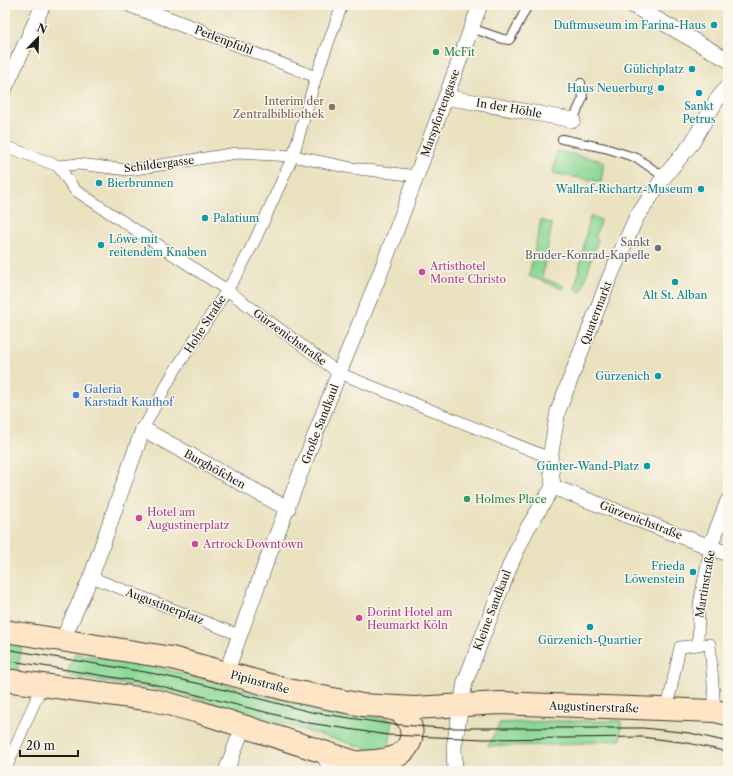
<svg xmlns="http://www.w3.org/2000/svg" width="733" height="776" viewBox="0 0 733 776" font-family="'Libre Caslon Text',serif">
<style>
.green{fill:#8bd794;stroke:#547a58}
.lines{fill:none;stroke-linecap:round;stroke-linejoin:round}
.service-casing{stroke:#3b3a34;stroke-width:10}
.pedestrian-casing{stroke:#3b3a34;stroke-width:12}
.minor-casing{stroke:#3b3a34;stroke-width:16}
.secondary-casing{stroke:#3b3a34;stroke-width:24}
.service{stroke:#fff;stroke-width:8}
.pedestrian{stroke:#fff;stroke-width:11}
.minor{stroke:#fff;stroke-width:15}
.secondary{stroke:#fde5c5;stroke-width:22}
.tram{stroke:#1c1c1c;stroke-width:1}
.culture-dot{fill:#0f9aa8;stroke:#fbf7ec;stroke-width:1.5}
.leisure-dot{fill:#2e9e5b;stroke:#fbf7ec;stroke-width:1.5}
.education-dot{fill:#8d6e63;stroke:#fbf7ec;stroke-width:1.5}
.worship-dot{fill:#6b7280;stroke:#fbf7ec;stroke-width:1.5}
.hotel-dot{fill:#d1479c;stroke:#fbf7ec;stroke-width:1.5}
.shop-dot{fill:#3f7fe0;stroke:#fbf7ec;stroke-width:1.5}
.labels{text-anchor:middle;stroke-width:3;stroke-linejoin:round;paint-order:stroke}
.culture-label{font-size:11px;fill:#0d838f;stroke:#fbf7ec;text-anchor:end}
.street-label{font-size:11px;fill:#1c1c1c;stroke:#fbf7ec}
.leisure-label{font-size:11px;fill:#27864d;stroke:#fbf7ec;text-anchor:start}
.education-label{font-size:11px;fill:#785e54;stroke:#fbf7ec;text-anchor:end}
.worship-label{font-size:11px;fill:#5b616d;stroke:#fbf7ec;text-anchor:end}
.hotel-label{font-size:11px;fill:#b23c85;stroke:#fbf7ec;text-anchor:start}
.shop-label{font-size:11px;fill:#366cbe;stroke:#fbf7ec;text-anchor:start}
</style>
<rect width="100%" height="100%" fill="#fbf7ec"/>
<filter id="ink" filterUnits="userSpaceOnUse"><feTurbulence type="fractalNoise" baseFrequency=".025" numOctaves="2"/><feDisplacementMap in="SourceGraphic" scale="8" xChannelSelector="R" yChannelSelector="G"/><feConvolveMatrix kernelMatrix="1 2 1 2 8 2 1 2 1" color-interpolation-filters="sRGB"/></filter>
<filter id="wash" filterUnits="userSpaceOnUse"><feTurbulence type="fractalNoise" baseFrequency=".012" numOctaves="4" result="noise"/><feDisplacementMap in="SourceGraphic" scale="16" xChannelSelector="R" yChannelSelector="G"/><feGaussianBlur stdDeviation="0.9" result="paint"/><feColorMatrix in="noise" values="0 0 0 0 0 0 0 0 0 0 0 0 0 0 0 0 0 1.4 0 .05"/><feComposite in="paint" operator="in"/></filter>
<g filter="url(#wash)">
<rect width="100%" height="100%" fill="#eae1bf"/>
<path class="green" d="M557,151L604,161L601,182L553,173Z
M590,216L601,220L595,238L598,240L581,292L575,289Z
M541,220L552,224L542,278L564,286L563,289L529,276Z
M5,643L22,646L17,672L5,670Z
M75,653L153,666L312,707L393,720L389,746L379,750L369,749L202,700L148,688L66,676Z
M554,721H621V740L555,745L488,746L500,723Z"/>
</g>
<g filter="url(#ink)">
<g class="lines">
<defs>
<path id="service" d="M471,28L503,39L509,40L512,36L528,5
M573,120L583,98L581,83
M562,139L605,148L637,158L664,177"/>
<path id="pedestrian" d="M202,32L316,77
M5,146L58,166L79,164L128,170L237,153L293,156L351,168L417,176
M58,166L75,190L227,290L339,373L550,458
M143,429L172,375L238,273L256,238L293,156L316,77L342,5
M710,547L699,604L698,645L710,644L715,711
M91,577L239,635
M667,709L680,647L698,645
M5,771L42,685"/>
<path id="minor" d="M131,5L202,32
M632,5L728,60
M5,88L43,5
M446,97L573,120
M553,487L728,554
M710,547L728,501
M62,641L91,577L143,429L288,509
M226,673L265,565L339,373L380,274L480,5
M322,752L332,771
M226,771L243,727
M455,771L454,747L465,682L511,563L527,529L553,487L550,458L558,411L609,279L636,218L664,177L692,143L716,101L728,86"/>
<path id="secondary" d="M5,631L172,658L288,690L362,705L414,708L499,703L715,711L728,714
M5,680L153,700L199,712L383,771
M362,762C373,761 389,761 399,755C415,745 416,723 400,712C397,710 392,709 388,708"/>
</defs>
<use href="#service" class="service-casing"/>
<use href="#pedestrian" class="pedestrian-casing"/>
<use href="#minor" class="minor-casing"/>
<use href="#secondary" class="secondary-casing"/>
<use href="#service" class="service"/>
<use href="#pedestrian" class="pedestrian"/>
<use href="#minor" class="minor"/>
<use href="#secondary" class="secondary"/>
<path class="tram" d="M5,649L151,673L205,685L311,712L389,724L442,728H643L690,733L728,742
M5,660L149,683L309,723L388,735L485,739L642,737L688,743L728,752"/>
</g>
</g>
<g class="culture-dot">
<circle cx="714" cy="25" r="4"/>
<circle cx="692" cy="69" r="4"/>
<circle cx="661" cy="88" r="4"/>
<circle cx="699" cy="93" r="4"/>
<circle cx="99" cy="183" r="4"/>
<circle cx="701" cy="189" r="4"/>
<circle cx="205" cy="218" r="4"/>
<circle cx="101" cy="245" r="4"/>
<circle cx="675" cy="282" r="4"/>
<circle cx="658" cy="376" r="4"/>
<circle cx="647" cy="466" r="4"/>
<circle cx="693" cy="572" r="4"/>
<circle cx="590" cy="627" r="4"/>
</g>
<g class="leisure-dot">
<circle cx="436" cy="52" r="4"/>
<circle cx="467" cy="499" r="4"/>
</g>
<circle class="education-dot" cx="332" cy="107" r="4"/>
<circle class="worship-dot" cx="658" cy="248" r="4"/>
<g class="hotel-dot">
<circle cx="422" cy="272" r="4"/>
<circle cx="139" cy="518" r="4"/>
<circle cx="195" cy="544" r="4"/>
<circle cx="359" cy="618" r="4"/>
</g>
<circle class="shop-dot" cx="76" cy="395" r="4"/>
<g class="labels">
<g class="culture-label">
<text x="706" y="29">Duftmuseum im Farina-Haus</text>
<text x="684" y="73">Gülichplatz</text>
<text x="653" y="92">Haus Neuerburg</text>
<text x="699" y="110" text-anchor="middle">Sankt<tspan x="699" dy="13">Petrus</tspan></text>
<text x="107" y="187" text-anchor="start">Bierbrunnen</text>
<text x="693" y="193">Wallraf-Richartz-Museum</text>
<text x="213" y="222" text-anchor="start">Palatium</text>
<text x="109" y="243" text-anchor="start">Löwe mit<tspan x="109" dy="13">reitendem Knaben</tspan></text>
<text x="675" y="299" text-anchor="middle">Alt St. Alban</text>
<text x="650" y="380">Gürzenich</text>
<text x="639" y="470">Günter-Wand-Platz</text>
<text x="685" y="570">Frieda<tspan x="685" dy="13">Löwenstein</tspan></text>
<text x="590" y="644" text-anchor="middle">Gürzenich-Quartier</text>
</g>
<g class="street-label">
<text transform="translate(224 40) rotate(21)" y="4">Perlenpfuhl</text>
<text transform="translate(509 108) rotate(10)" y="4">In der Höhle</text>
<text transform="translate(440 113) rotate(-70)" y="4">Marspfortengasse</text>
<text transform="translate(159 164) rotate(-7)" y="4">Schildergasse</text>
<text transform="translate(596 313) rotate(-69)" y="4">Quatermarkt</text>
<text transform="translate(205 324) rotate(-57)" y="4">Hohe Straße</text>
<text transform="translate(290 337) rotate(36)" y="4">Gürzenichstraße</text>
<text transform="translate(320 424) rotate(-69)" y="4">Große Sandkaul</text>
<text transform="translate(215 469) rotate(29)" y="4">Burghöfchen</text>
<text transform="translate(641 520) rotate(21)" y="4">Gürzenichstraße</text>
<text transform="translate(705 584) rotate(-80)" y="4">Martinstraße</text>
<text transform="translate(165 606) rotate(21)" y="4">Augustinerplatz</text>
<text transform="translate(492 610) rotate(-69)" y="4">Kleine Sandkaul</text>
<text transform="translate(260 682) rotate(15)" y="4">Pipinstraße</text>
<text transform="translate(594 707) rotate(2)" y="4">Augustinerstraße</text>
</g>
<g class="leisure-label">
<text x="444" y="56">McFit</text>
<text x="475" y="503">Holmes Place</text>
</g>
<g class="education-label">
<text x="324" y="105">Interim der<tspan x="324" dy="13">Zentralbibliothek</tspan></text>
</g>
<g class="worship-label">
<text x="650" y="246">Sankt<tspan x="650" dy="13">Bruder-Konrad-Kapelle</tspan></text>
</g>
<g class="hotel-label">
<text x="430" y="270">Artisthotel<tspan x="430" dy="13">Monte Christo</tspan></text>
<text x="147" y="516">Hotel am<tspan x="147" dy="13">Augustinerplatz</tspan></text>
<text x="203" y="548">Artrock Downtown</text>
<text x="367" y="616">Dorint Hotel am<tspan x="367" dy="13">Heumarkt Köln</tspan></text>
</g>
<g class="shop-label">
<text x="84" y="393">Galeria<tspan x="84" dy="13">Karstadt Kaufhof</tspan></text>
</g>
</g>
<rect width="733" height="776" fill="none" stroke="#fbf7ec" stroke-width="20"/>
<g transform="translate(38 38) rotate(23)" stroke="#fbf7ec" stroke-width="3" paint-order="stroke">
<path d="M0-3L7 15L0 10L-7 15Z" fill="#1c1c1c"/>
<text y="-6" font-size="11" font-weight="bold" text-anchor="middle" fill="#1c1c1c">N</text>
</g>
<path d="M20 750v6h58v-6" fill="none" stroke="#1c1c1c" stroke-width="2"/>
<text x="26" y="750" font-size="12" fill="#1c1c1c" stroke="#fbf7ec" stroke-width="3" paint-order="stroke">20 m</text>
</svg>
